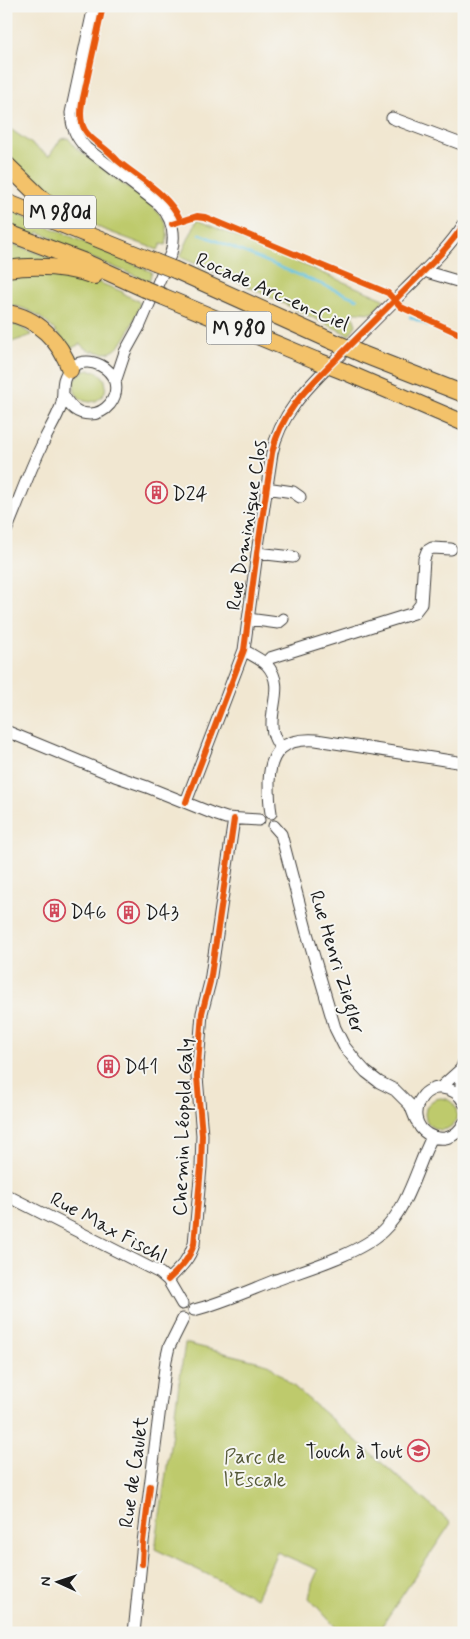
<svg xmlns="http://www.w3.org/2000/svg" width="470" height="1639" viewBox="0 0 470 1639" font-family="Mynerve,sans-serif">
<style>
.green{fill:#beca6c;stroke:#6d7344}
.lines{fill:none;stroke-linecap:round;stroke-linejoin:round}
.stream{stroke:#63c3e2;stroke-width:2.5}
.minor-casing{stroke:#3c3a37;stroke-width:13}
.highway-casing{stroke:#3c3a37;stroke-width:18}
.minor{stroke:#fff;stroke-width:11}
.highway{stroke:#f3c26a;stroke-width:16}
.highway-bridge-casing{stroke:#3c3a37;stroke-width:18;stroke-linecap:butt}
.highway-bridge{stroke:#f3c26a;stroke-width:16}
.cycleway-casing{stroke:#f6f6f2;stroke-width:9}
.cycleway{stroke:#e8590c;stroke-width:6}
.labels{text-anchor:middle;stroke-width:4;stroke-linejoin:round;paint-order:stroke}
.shield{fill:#f6f6f2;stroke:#5d5d5c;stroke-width:1}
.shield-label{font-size:19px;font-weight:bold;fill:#1c1c1c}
.street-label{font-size:20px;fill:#1c1c1c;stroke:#f6f6f2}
.poi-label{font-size:20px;fill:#1c1c1c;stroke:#f6f6f2;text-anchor:start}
.park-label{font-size:20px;fill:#555938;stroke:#f6f6f2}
</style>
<rect width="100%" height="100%" fill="#f6f6f2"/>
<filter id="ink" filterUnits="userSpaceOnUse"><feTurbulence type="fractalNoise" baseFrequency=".02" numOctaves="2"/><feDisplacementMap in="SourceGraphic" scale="10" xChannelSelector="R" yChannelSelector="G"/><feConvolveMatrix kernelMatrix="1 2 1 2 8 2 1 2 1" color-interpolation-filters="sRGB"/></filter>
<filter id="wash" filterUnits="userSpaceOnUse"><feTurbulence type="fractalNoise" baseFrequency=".0096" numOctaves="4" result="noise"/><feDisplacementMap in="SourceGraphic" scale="20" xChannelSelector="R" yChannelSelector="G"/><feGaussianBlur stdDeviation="1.12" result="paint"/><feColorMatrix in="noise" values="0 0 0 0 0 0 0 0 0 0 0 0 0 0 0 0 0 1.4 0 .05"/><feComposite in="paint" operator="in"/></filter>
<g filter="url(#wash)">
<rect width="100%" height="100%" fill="#f1e7d1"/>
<path class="green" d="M6,126L49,156L61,139L68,138L77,149L151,205C165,219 170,225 166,245L161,244L158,250L102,229L70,211L17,169L6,156Z
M6,208L152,272L149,281L59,245L51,237L38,232L36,237L6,226Z
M197,220L384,299L373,313L356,312L353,316L356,325L349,335L249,287L180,257Z
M6,242L55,259L54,263L6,264Z
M46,272L95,281L123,292V294L137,300L140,304C136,316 125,345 113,351C107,354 103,353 97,352C89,351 86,350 80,344L70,349C53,327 36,307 6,305V275Z
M6,323L19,326L32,335L6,344Z
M74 386a16 16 0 1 1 32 0a16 16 0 1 1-32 0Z
M425 1114a16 16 0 1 1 32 0a16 16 0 1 1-32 0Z
M185,1343L268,1364L451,1523L377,1633H341L309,1598L312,1584L318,1570L277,1552L256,1598L155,1549Z"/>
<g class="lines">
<path class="stream" d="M200,234L357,299
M410,317L464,341"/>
</g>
</g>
<g filter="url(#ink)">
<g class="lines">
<defs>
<path id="minor" d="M94,6L71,113C72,128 76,137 86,148L160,205C173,219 176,235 171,253L140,325L125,352L115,382
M392,118L464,145
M425,270L430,273L464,283
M266,488L293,492L300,497
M6,531C18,503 28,474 41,447C47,433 56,420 61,406C64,397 62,389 64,380C76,342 134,371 110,404C105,410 98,414 90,414C77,414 70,407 64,396
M257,553L293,557
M248,619L278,623L283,619
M244,650C251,655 261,659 267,665C284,684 271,704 272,726C272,734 276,741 280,748
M266,663L270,658L414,613L421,604L424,559L427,551L432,548L451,549
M6,731L115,776L147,787L214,814L226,818L259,820
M186,802L244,650L257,553L272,453C280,413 310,385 338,357C360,335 383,312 405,290C426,269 448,249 464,224
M271,813C269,802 269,793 269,782C270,750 285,738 316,740L464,763
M274,826L281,834L307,933L335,1028L344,1046L356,1061L366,1072L379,1082L395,1090L410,1105L416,1120
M461,1069V1098
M440,1088L461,1069L464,1062
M464,1103C460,1094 452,1089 442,1088C435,1087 426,1091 422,1097C399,1128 447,1157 464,1123
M6,1195L160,1273L168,1280L182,1304
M168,1280C180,1268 189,1260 194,1244L201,1167L202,1135L197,1077L202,1013L210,982L234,819
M194,1310C222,1303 250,1290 276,1280C307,1269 361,1253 383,1231C409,1206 416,1168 432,1137
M134,1633L143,1542L166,1360L169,1347L183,1319"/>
<path id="highway" d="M6,164L42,199L79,223
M6,202L155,262
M6,232L85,262L145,289
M6,269C35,265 66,266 94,276
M175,270L332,341
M164,297L315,360
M6,313C37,317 61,342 70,370
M362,354L464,394
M343,371L464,423"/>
</defs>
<use href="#minor" class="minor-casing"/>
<use href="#highway" class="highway-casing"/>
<use href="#minor" class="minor"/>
<use href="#highway" class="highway"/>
<defs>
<path id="highway-bridge" d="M155,262L175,270
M145,289L164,297
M332,341L362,354
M315,360L343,371"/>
</defs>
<use href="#highway-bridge" class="highway-bridge-casing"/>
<use href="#highway-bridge" class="highway-bridge"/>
<defs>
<path id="cycleway" d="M103,6L82,103C76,139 98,138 118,161C140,179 169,194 181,221
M172,224L197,216L205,217L388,293L401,307L464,336
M186,802L244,650L257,553L272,453C280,413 310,385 338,357C360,335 383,312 405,290C426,269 448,249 464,224
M168,1280C180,1268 189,1260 194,1244L201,1167L202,1135L197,1077L202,1013L210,982L234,819
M142,1564L143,1542L150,1486"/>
</defs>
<use href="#cycleway" class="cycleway-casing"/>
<use href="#cycleway" class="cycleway"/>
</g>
</g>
<defs>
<symbol id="building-ring" viewBox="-11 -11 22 22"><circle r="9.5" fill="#f6f6f2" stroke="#d1495b" stroke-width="1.5"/><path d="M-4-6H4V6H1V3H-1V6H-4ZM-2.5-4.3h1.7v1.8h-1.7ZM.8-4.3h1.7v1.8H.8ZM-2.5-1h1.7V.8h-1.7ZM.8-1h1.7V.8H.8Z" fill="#d1495b"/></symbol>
<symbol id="school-ring" viewBox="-11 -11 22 22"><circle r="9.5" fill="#f6f6f2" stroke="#d1495b" stroke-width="1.5"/><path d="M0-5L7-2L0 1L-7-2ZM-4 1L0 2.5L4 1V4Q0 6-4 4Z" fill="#d1495b"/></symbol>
</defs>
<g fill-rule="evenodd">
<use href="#building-ring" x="144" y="480" width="25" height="25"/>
<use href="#building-ring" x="42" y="898" width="25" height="25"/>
<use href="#building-ring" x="116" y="900" width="25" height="25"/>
<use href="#building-ring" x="96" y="1054" width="25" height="25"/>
<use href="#school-ring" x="406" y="1438" width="25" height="25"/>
</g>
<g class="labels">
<g class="shield">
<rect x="24" y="195.5" width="72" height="33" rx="4"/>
<rect x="206.5" y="311.5" width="65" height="33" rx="4"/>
</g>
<g class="shield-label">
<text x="60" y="219">M 980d</text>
<text x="239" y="335">M 980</text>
</g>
<g class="street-label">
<text transform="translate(273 291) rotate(24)" y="7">Rocade Arc-en-Ciel</text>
<text transform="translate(246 525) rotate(-81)" y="7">Rue Dominique Clos</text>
<text transform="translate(338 962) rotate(73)" y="7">Rue Henri Ziegler</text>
<text transform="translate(182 1127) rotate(-88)" y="7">Chemin Léopold Galy</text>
<text transform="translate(109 1227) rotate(28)" y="7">Rue Max Fischl</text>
<text transform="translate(133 1472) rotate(-82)" y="7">Rue de Caulet</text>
</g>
<g class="poi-label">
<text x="172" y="500">D24</text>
<text x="70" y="918">D46</text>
<text x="145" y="919">D43</text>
<text x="124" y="1073">D41</text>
<text x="403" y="1458" text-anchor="end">Touch à Tout</text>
</g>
<g class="park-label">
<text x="255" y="1463">Parc de<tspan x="255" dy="23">l’Escale</tspan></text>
</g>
</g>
<rect width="470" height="1639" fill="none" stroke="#f6f6f2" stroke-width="25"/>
<g transform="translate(58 1582) rotate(273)" stroke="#f6f6f2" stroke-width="4" paint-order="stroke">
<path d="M0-4L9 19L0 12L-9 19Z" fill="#1c1c1c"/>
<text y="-8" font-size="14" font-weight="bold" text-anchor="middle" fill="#1c1c1c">N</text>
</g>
</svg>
